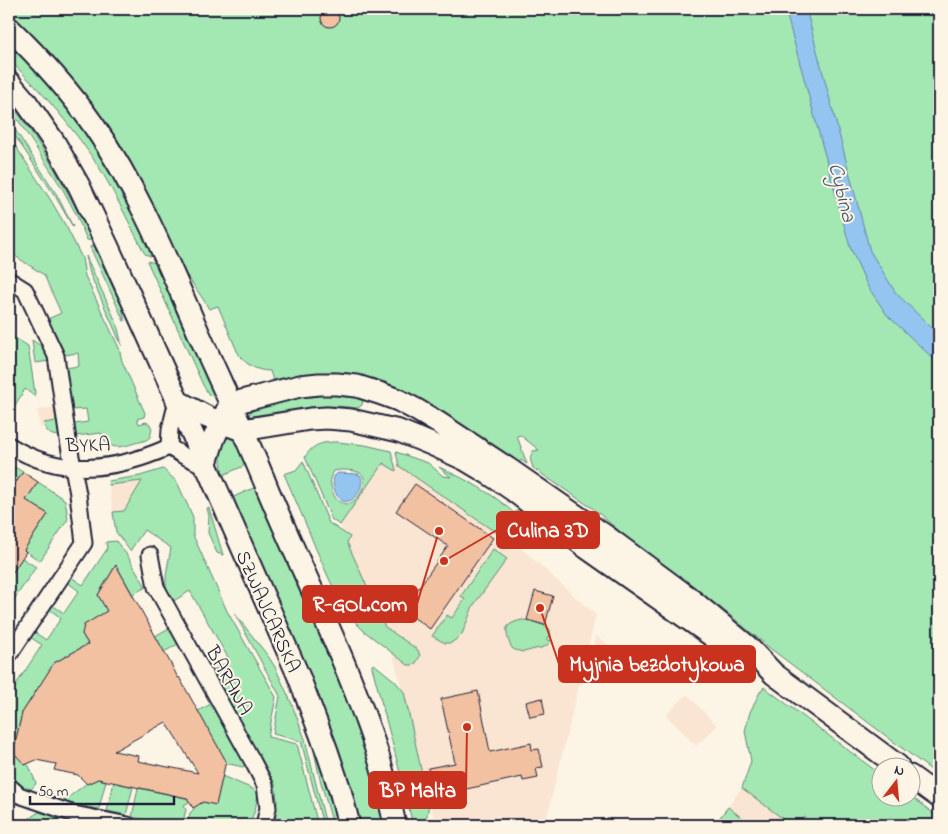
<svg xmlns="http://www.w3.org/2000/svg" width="948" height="834" viewBox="0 0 948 834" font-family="'Indie Flower',sans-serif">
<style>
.built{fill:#f9e5d1}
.green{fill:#a3e8b3;stroke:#628577;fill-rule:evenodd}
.water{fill:#94c4f0;stroke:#6683a8}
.building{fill:#f2c1a2;stroke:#22223b;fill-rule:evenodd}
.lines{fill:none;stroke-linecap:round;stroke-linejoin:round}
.street-casing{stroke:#22223b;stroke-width:19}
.secondary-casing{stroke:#22223b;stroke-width:25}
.street{stroke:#fcf5e5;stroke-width:15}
.secondary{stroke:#fcf5e5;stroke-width:21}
.labels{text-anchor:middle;stroke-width:4;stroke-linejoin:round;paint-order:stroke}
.street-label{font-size:20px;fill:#22223b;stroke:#fcf5e5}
.water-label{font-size:21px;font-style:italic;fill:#445371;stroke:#fcf5e5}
.leader{fill:none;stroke:#c8321e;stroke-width:2}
.callout-dot{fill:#c8321e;stroke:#fcf5e5;stroke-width:2}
.callout{fill:#c8321e;stroke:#c8321e;stroke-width:2}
.callout-label{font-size:21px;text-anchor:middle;font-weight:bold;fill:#fff}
</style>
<rect width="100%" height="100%" fill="#fcf5e5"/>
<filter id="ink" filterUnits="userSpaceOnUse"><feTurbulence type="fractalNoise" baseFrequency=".02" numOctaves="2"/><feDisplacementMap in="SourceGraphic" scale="10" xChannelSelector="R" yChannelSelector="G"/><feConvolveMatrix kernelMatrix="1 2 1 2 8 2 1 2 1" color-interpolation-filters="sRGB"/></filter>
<g filter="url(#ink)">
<path class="built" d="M57,407L60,429L40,427L37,410Z
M385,460L419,472L494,524L596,615L545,825H435L428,792L388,635L340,525Z
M142,481L124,511L113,512L109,485Z
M596,636L620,653L615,671L590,655Z
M687,694L717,726L696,746L666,715Z
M764,758L838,825H714Z"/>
<path class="green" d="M9,9H939V776L771,649L721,608L625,536L595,510L533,468L530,458L533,451L539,450L520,435L517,436L527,464L521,460L516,468L420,400L403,390L385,382L348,373L332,372L301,374L273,380L270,371C256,371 244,364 237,351L218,306L209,309L203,299L181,267L89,101L63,69L36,39L9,14Z
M9,42L53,88L82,127L110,169L132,212L153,257L145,254C131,227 118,199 102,172C76,131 44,93 9,60Z
M9,101C42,144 67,189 91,238H92L93,241L87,240L76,214L62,188L18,120L9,109Z
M9,120L57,195L73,227L55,196L9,127Z
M9,136L50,199L67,228L82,258L85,276L119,348L122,361L145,413L144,417L137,419L139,424L146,422L150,424L152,429C151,432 151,435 150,437C147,441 139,442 135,443C119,448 108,451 101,433L76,436L74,424L88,422L86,409L72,410L65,368L79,366L78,353L64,355L63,349L48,319L61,313L44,275L9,252Z
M91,246L97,248L95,249L122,307L125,321H124L90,247Z
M86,256L117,324L122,346L90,274Z
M147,261L156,263L214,393L213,396L209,395L203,385Z
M9,334L28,346L35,393L34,396L25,389L9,415Z
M32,340C42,347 47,348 50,361L35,363Z
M333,395L360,399L363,401L362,405L358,408C341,406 324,405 306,408C287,411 268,420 248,417V415L252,411C277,400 306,395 333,395Z
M54,406H56L60,436C51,436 46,433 44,423L56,421Z
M229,437L234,439L246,465L223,475C221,463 218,445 229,437Z
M337,442L365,445L391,451L396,470V471L383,463L340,525L332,520L305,457C313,444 322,442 337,442ZM340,470C346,470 355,470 360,473C369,478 361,494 356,499C355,500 350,503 349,504C333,504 332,491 330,478L334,471Z
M396,452L428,463L443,476L451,477L439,467C465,479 493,493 514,513L519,509C527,527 517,534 507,548L498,542L501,536L399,466Z
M303,461L329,523L350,537L347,542L385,627L418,650L420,656L416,663L412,665H408L364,631C340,609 329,578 316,549C306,524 295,499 284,474L296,470Z
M11,465L23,472L11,489H10L9,491V466Z
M163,469L177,482L193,517V535L227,611L276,697L268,737L297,744L318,825H275L277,800L275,784L211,671L230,661L190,591L172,602C169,597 167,591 166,586C165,574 169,560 171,548L144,530L130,551L116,532L113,512L124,511L142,481L109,485L108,481L140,476Z
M38,482L65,500L68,519L40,561L24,550L48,514L26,500Z
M256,487L334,667L353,715L368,760L384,825H360C346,760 319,699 292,638C272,592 251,545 231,498Z
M207,508H209L223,555L217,553L208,533L209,516Z
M116,541L127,555L146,587L131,595L132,593L116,565L98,595L107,611L82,634L88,644L54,663L68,705L45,678L22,713L13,754L22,757L24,763L27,764L29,766L36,783L35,785L30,790L24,787L9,774V687L13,689L42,645L30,637L34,632L46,640L61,618L49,609L52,605L64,613L79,591L67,582L71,577L83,585L107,549L106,542Z
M493,549L507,559L473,606L462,634L458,638L451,643H445L432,636L447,615L452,618L465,599L461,596Z
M22,558L36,567L9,607V573L14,565L16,566Z
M235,614L268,656L275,667L291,702L305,739L326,825H323L301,741L273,734L280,696Z
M521,620C530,620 541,624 549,628L550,630L551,637H547V640H551C548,647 542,648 535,649C530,650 524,653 519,651C517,651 513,649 512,648C509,644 506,633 507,628C509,623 516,622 521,620Z
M169,628L178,644L164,652L155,636Z
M374,664L395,681L404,692L423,778L418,780L422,799H428L429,805L425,825H413L395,753L372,667V665Z
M764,687L880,774V796H911L939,818V825H815L804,817L798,825H791L742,788L751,761L745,731L750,712L760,692Z
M211,704L245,765L243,767L225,763L198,711Z
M313,747L318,758L337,825H333L320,779Z
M222,776L253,789L258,794C256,806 255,816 247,825H187L190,813L193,810L195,806Z
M93,778L106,781L99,808L97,809L65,802V800L87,783L92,782Z
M114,782L133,787L126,815L107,811Z
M138,788L190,799L189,802L184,805L186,810L182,825H171L132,817Z
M728,807L751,825H752H714Z
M39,812L59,818L62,825H29L26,822L31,817Z"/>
<path class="water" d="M785,9H806L870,251L896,293L939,335V364L887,315L868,287L850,247Z
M338,473L358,474L361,476C366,493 342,517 334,488C333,484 333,481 334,476Z"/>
<path class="building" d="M321 18a9 9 0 1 1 18 0a9 9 0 1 1-18 0Z
M23,472L38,482L26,500L48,514L24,550L26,552L9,578V493Z
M415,484L493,538L430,629L403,610L448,546L396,511Z
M116,565L171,664L178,678L179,677L226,761L216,805L203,802L193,808L187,798L98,779L87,784L78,775L54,770L56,764L36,760L25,765L13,752L22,713L54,663L88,644L82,634L84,625L107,611L98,595ZM166,722L198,773L138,761L139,756L114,751Z
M535,591L553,596L545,625L527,620Z
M478,691L490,752L531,743L532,750L539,749L543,767L536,768L538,778L523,781L522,777L434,796L428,768L455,763L441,699Z
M542,698L545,714L530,717L526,702Z"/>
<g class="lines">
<defs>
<path id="street" d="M9,280L25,290L56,356L68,440L78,494L84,543L9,655
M9,445C61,478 115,471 169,447
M169,447L170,429L177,401
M169,447L184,456L205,466
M150,555L156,587L253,762L265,785L268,808L264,825
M9,786L19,795L74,814L128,825"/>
<path id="secondary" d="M9,28C40,58 69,90 94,126C138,189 168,263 199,334C222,386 247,437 268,490C305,578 349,664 378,755C385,778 390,802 395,825
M9,82L26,102L54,142L79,186L108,247L193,435L299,677L327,751L340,790L349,825
M177,401L207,417L242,430L310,419L327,418L351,420L399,431L431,444L466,460L491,475L513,490L587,548L735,652
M205,466L214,438L230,404L300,386L319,384H337L357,386L379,393L398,400L415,409L437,422L507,468L607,537L688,597L747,646L774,674L898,766
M910,776L939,797"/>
</defs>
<use href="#street" class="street-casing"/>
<use href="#secondary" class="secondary-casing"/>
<use href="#street" class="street"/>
<use href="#secondary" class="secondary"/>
</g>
</g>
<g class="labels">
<g class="street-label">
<text transform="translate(88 444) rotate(-1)" y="7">BYKA</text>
<text transform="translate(269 611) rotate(66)" y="7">SZWAJCARSKA</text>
<text transform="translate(230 680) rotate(61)" y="7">BARANA</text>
</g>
<g class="water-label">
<text transform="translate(843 192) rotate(76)" y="7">Cybina</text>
</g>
</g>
<path class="leader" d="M444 561L497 530M439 531L417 604M540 608L559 664M467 727L466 790"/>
<g class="callout-dot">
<circle cx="444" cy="561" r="5"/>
<circle cx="439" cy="531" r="5"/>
<circle cx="540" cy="608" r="5"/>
<circle cx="467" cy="727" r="5"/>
</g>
<g class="callout">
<rect x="497" y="512" width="102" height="36" rx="5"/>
<rect x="303" y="586" width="114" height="36" rx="5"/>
<rect x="559" y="646" width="196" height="36" rx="5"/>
<rect x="369" y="772" width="97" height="36" rx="5"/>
</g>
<g class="callout-label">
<text x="548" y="537">Culina 3D</text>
<text x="360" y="611">R-GOL.com</text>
<text x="657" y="671">Myjnia bezdotykowa</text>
<text x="418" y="797">BP Malta</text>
</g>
<rect width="948" height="834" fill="none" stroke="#fcf5e5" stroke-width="30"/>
<rect x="15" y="15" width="918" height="804" fill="none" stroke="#22223b" stroke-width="2" filter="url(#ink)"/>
<g transform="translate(896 782) rotate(16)"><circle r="24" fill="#fcf5e5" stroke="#a5a1a1"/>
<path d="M0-4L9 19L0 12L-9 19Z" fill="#c8321e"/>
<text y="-8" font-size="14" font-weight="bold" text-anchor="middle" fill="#22223b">N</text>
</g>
<path d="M30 796v8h144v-8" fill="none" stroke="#22223b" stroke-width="2.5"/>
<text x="38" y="796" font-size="15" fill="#22223b" stroke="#fcf5e5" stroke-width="4" paint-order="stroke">50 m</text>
</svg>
